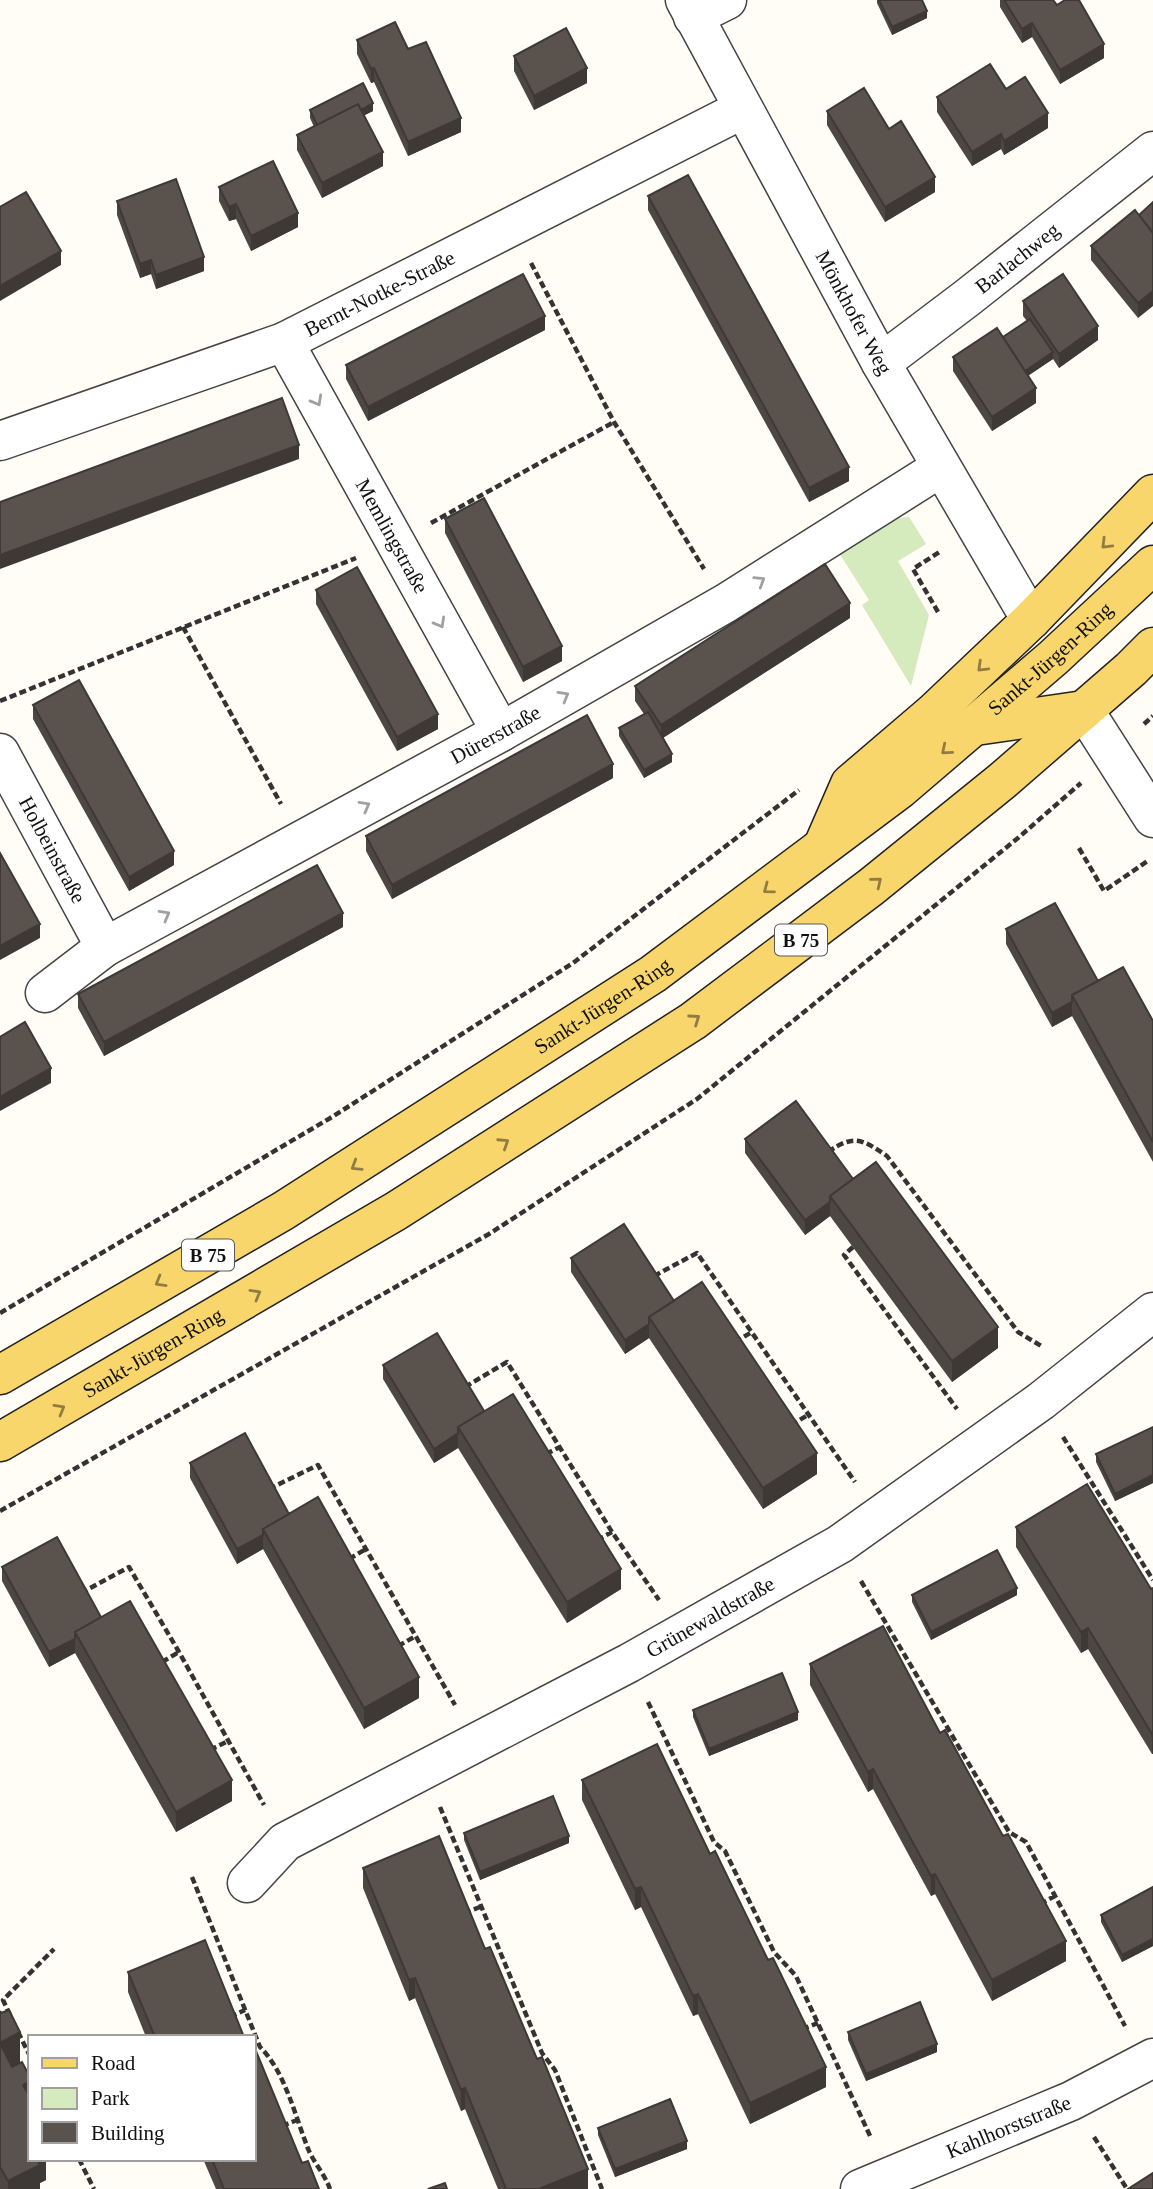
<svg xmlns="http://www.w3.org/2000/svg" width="1153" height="2189" viewBox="0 0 1153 2189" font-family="Georgia,serif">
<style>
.green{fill:#d5ebbd}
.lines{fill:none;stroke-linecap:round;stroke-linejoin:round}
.minor-casing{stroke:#444;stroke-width:41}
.major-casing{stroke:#222;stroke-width:41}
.path{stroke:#333;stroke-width:4.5;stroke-dasharray:7 3.5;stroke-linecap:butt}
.minor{stroke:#fff;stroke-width:38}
.major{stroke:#f9d66b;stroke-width:38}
.wall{fill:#4d4742}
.shaded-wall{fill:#3f3936}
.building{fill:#5a524d;stroke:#3f3936;stroke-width:2}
.oneway{stroke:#a0a0a0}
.oneway2{stroke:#917d42}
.labels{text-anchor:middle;stroke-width:7;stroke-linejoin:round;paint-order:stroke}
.shield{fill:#fff;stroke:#585858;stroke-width:2}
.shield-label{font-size:19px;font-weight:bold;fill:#111}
.street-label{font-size:21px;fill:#111;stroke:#fff}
</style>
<rect width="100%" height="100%" fill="#fffdf5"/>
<path class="green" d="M909,517L926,544L898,561L929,615L911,686L862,605L869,600L836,548L883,519Z"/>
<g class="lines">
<defs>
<g id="minor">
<path id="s1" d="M685,0L881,363L1031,620"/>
<path d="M693,17L727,0"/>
<path id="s2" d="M284,342L501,732"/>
<path id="s3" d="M881,363L967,298L1153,151"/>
<path id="s4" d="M0,441L284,342L743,109"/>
<path d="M1084,710L1153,818"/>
<path id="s5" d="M0,753L105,947"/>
<path id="s6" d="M45,993L105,947L501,732L726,603L940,468"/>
<path id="s7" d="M247,1883L285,1842L629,1663L840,1544L1041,1401L1153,1312"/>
<path id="s8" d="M860,2189L1071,2101L1153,2058"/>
</g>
<g id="major">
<path d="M975,726L1084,710"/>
<path d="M823,846L850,784L933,713L1031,620L1153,494"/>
<path id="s9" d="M0,1375L283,1211L653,974L900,789L1053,658L1153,565"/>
<path id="s10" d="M0,1442L396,1211L693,1021L871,887L1002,781L1131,669L1153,647"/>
</g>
</defs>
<use href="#minor" class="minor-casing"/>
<use href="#major" class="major-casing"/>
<path class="path" d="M531,263L614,422L704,569
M431,523L614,422
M938,612L913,569L941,551
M183,627L281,804
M0,701L356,558
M1144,724L1153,716
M1079,848L1104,891L1149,860
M828,1152C854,1134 862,1139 887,1156L1018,1332L1043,1347
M853,1247L844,1255L957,1409
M654,1276L697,1253L855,1482
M0,1313L332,1117L573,963L799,790
M735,1342L752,1332
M465,1387L507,1362L612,1532L659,1600
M791,1425L808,1415
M1063,1437L1153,1580
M546,1454L560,1447
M269,1489L318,1465L455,1705
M0,1511L489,1234L697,1099L1018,838L1081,783
M597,1540L612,1532
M349,1559L366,1549
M861,1581L1009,1832L1026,1842L1125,2026
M81,1593L129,1567L179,1652L264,1805
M398,1646L416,1636
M162,1662L179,1652
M648,1702L714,1842L725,1851L774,1952L796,1976L871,2138
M210,1750L228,1741
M440,1807L542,2053L555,2070L602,2189
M192,1877L260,2047C286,2073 295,2117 309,2151C315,2164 325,2175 330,2189
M1040,1904L1055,1896
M464,1913L480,1907
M10,2015L3,2000L54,1949
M230,2017L245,2010
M802,2029L818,2023
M18,2032L30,2056
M282,2126L297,2120
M1094,2137L1127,2189
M79,2159L94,2189"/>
<use href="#minor" class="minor"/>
<use href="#major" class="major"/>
</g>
<path class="wall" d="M877,0H922L927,18L892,35L877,3Z
M1000,0H1053L1057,5L1104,58L1060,84L1032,37L1022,43L1000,7Z
M357,40L461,132L408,156L374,82L371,83L357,54Z
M514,56L587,83L534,110L514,71Z
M1006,89L1048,128L1004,155L1001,149L972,166L937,112V97Z
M310,110L373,111L364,115L383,166L322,198L297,150V135L314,127L310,118Z
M827,111L889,129L935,192L885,222L827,125Z
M219,187L298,227L251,251L236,219L229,221L219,201Z
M648,196L849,481L809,502L648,210Z
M117,201L204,271L156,289L151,274L140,278L117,215Z
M1139,215L1138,318L1091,260V246Z
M1023,301L1098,340L1059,368L1053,359L1028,376L1036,403L992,431L953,371V357L1003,337L1027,321L1023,316Z
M545,330L368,421L346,379V365Z
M445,519L562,661L523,682L445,533Z
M316,590L438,729L397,751L316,604Z
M850,618L663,738L672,762L644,778L619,736V728L644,714L635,701V686Z
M33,705L174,865L129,891L33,719Z
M613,778L392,899L366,851V836Z
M343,927L104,1056L78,1008V994Z
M1006,929L1153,1021V1162L1072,1016L1052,1027L1006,944Z
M745,1139L853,1179L998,1348L952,1382L830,1216L805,1235L745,1153Z
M571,1258L674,1301L817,1474L763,1509L649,1338L625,1354L571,1272Z
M383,1365L484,1411L621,1589L567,1623L458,1448L434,1463L383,1379Z
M1153,1427V1483L1115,1501L1096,1462V1454Z
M190,1463L289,1514L419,1698L364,1729L263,1549L237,1564L190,1478Z
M1016,1527L1151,1589L1153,1588V1754H1152L1088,1649L1081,1653L1016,1547Z
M2,1567L101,1617L232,1801L176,1832L75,1653L49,1667L2,1581Z
M912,1595H1017L931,1640L912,1602Z
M810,1664L940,1733L1066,1961L992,2001L935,1894L931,1896L873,1789L868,1792L810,1685Z
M693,1710L798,1720L709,1756L693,1717Z
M582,1780L710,1854L826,2087L750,2124L698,2014L693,2016L641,1907L635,1910L582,1800Z
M464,1833L569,1843L480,1880L464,1840Z
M363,1868L485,1949L588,2189H498L465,2109L461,2111L415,1998L409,2001L363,1888Z
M1153,1887V1946L1122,1962L1101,1922V1915Z
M128,1972L244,2037H146L128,1992Z
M0,2011L20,2063L30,2159H46V2180L40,2183V2189H0Z
M848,2032L937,2052L866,2081L848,2040Z
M598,2128L687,2149L615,2177L598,2135Z
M203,2159H254L302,2163L319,2189H216Z"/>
<path class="shaded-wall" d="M927,11V18L892,35V27Z
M1032,23V37L1022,43V29Z
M1104,44V58L1060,84V70Z
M374,68V82L371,83V69Z
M587,68V83L534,110V96Z
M373,103V111L320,138V130Z
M1048,113V128L1004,155V141Z
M461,118V132L408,156V142Z
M1001,134V149L972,166V152Z
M383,152V166L322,198V183Z
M935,177V192L885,222V207Z
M236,204V219L229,221V207Z
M298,213V227L251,251V236Z
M61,251V265L0,301V286Z
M204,257V271L156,289V275Z
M151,260V274L140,278V264Z
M1153,291V306L1138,318V303Z
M545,316V330L368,421V407Z
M1098,326V340L1059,368V354Z
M1053,352V359L1021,380V373Z
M1036,388V403L992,431V417Z
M299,445V459L0,569V555Z
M849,467V481L809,502V488Z
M850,603V618L661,739V725Z
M562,646V661L523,682V667Z
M438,714V729L397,751V737Z
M672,754V762L644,778V770Z
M613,764V778L392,899V885Z
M174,851V865L129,891V877Z
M343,913V927L104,1056V1042Z
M40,924V938L0,960V946Z
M1072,1002V1016L1052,1027V1013Z
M51,1068V1083L0,1111V1097Z
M830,1202V1216L805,1235V1220Z
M649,1324V1338L625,1354V1340Z
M998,1327V1348L952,1382V1361Z
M458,1433V1448L434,1463V1449Z
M817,1453V1474L763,1509V1488Z
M1153,1475V1483L1115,1501V1494Z
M263,1535V1549L237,1564V1549Z
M621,1569V1589L567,1623V1602Z
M1017,1588V1595L931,1640V1632Z
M1088,1628V1649L1081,1653V1632Z
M75,1639V1653L49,1667V1652Z
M419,1677V1698L364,1729V1708Z
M798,1712V1720L709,1756V1749Z
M1153,1733V1754H1152V1734Z
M873,1769V1789L868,1792V1772Z
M232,1780V1801L176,1832V1812Z
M569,1836V1843L480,1880V1872Z
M935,1874V1894L931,1896V1876Z
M641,1887V1907L635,1910V1889Z
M1153,1939V1946L1122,1962V1955Z
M1066,1941V1961L992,2001V1980Z
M415,1978V1998L409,2001V1980Z
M698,1994V2014L693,2016V1996Z
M20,2032V2064L0,2075V2043Z
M937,2044V2052L866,2081V2074Z
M826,2067V2087L750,2124V2103Z
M30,2081V2114L23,2085Z
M465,2088V2109L461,2111V2090Z
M687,2141V2149L615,2177V2169Z
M34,2159H46V2180L40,2183V2189H8V2181Z
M588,2169V2189H539Z"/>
<path class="building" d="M879,0H922L927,11L892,27Z
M1004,0H1053L1057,5L1065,0H1079L1104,44L1060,70L1032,23L1022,29Z
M395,22L408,49L426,42L461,118L408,142L374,68L371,69L357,40Z
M566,28L587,68L534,96L514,56Z
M990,64L1006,89L1025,77L1048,113L1004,141L1001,134L972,152L937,97Z
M363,83L373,103L361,110L358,104L317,125L310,110Z
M864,88L889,129L901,121L935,177L885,207L827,111Z
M358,104L383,152L322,183L297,135Z
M273,161L298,213L251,236L236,204L229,207L219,187Z
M688,175L849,467L809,488L648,196Z
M176,179L204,257L156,275L151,260L140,264L117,201Z
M26,192L61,251L0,286V207Z
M1153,202V233L1139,215Z
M1135,210L1153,233V291L1138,303L1091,246Z
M523,274L545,316L368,407L346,365Z
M1063,274L1098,326L1059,354L1023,301Z
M1030,319L1053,352L1025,371L1003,337Z
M997,328L1036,388L992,417L953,357Z
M282,398L299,445L0,555V502Z
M484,498L562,646L523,667L445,519Z
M825,564L850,603L661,725L635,686Z
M357,567L438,714L397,737L316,590Z
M79,680L174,851L129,877L33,705Z
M648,712L672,754L644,770L619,728Z
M587,715L613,764L392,885L366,836Z
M0,853L40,924L0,946Z
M317,865L343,913L104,1042L78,994Z
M1055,903L1098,981L1072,995V1002L1052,1013L1006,929Z
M1123,967L1153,1021V1142L1072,995Z
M25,1022L51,1068L0,1097V1037Z
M796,1101L853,1179L830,1196V1202L805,1220L745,1139Z
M876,1162L998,1327L952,1361L830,1196Z
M624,1224L674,1301L649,1317V1324L625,1340L571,1258Z
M702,1282L817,1453L763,1488L649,1317Z
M437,1333L484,1411L458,1427V1433L434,1449L383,1365Z
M513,1394L621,1569L567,1602L458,1427Z
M1153,1427V1475L1115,1494L1096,1454Z
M245,1433L289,1514L263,1529V1535L237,1549L190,1463Z
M1087,1484L1151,1589L1153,1588V1733L1152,1734L1088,1628L1081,1632L1016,1527Z
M318,1497L419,1677L364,1708L263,1529Z
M57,1537L101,1617L75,1632V1639L49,1652L2,1567Z
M997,1550L1017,1588L931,1632L912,1595Z
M130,1601L232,1780L176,1812L75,1632Z
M883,1626L940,1733L945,1730L1003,1836L1008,1834L1066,1941L992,1980L935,1874L931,1876L873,1769L868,1772L810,1664Z
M782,1673L798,1712L709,1749L693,1710Z
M657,1744L710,1854L715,1851L768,1960L773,1958L826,2067L750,2103L698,1994L693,1996L641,1887L635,1889L582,1780Z
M553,1796L569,1836L480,1872L464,1833Z
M439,1836L485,1949L490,1947L537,2059L542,2057L588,2169L539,2189H506L465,2088L461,2090L415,1978L409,1980L363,1868Z
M1153,1887V1939L1122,1955L1101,1915Z
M205,1940L244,2037H155L128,1972Z
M920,2002L937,2044L866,2074L848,2032Z
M9,2010L20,2032L0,2043V2011L1,2013Z
M0,2043L12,2067L22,2062L30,2077V2081L23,2085L30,2097V2159H37L40,2165L8,2181L0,2167Z
M254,2051H256L302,2163L308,2161L319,2189H224L212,2159H254Z
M670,2099L687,2141L615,2169L598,2128Z
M1153,2173V2189H1128Z
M445,2183L447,2189H428Z"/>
<defs><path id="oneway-chevron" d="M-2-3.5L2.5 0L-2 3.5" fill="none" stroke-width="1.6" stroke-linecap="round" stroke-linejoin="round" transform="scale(1.75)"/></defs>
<g class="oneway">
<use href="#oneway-chevron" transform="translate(317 401) rotate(61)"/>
<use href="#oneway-chevron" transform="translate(760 581) rotate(-32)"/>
<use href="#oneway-chevron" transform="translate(440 623) rotate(61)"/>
<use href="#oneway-chevron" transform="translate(564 696) rotate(-30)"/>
<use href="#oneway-chevron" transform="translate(365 806) rotate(-29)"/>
<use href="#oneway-chevron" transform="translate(165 915) rotate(-29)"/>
</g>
<g class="oneway2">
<use href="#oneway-chevron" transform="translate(1106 544) rotate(135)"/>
<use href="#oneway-chevron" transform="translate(982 667) rotate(136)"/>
<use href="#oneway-chevron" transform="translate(946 750) rotate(140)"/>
<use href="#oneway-chevron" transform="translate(877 882) rotate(-39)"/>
<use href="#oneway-chevron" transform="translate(768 889) rotate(143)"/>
<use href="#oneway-chevron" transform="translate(695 1019) rotate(-35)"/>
<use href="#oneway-chevron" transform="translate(504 1143) rotate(-33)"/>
<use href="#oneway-chevron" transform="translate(356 1166) rotate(148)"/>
<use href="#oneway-chevron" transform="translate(160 1282) rotate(150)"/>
<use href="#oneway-chevron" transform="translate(256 1294) rotate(-30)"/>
<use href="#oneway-chevron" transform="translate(60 1409) rotate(-30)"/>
</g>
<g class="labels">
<g class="shield">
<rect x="775" y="924.5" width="52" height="31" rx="5"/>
<rect x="182" y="1239.5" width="52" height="31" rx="5"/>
</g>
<g class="shield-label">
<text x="801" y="947">B 75</text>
<text x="208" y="1262">B 75</text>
</g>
<g class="street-label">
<text dy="7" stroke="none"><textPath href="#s3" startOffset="172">Barlachweg</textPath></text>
<text dy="7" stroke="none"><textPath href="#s4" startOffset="408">Bernt-Notke-Straße</textPath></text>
<text dy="7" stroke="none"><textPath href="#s1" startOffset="355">Mönkhofer Weg</textPath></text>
<text dy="7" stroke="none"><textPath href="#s2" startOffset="222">Memlingstraße</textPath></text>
<text dy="7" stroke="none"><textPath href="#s9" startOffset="1274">Sankt-Jürgen-Ring</textPath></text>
<text dy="7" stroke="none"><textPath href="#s6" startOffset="520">Dürerstraße</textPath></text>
<text dy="7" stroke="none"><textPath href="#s5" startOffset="110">Holbeinstraße</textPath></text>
<text dy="7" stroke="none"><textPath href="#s9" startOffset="707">Sankt-Jürgen-Ring</textPath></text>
<text dy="7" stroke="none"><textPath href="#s10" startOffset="177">Sankt-Jürgen-Ring</textPath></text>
<text dy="7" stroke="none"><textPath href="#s7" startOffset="537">Grünewaldstraße</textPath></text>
<text dy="7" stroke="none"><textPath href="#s8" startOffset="161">Kahlhorststraße</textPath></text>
</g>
</g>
<rect x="28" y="2035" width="228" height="126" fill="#ffffff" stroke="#a0a0a0" stroke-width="2"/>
<rect x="42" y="2058" width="35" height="10" fill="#f9d66b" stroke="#a0a0a0" stroke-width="2"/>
<text x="91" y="2070" font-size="21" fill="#111111">Road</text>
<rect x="42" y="2088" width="35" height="21" fill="#d5ebbd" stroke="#a0a0a0" stroke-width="2"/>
<text x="91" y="2105" font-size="21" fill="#111111">Park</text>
<rect x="42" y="2122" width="35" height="21" fill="#5a524d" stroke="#a0a0a0" stroke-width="2"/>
<text x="91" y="2140" font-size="21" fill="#111111">Building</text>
</svg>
